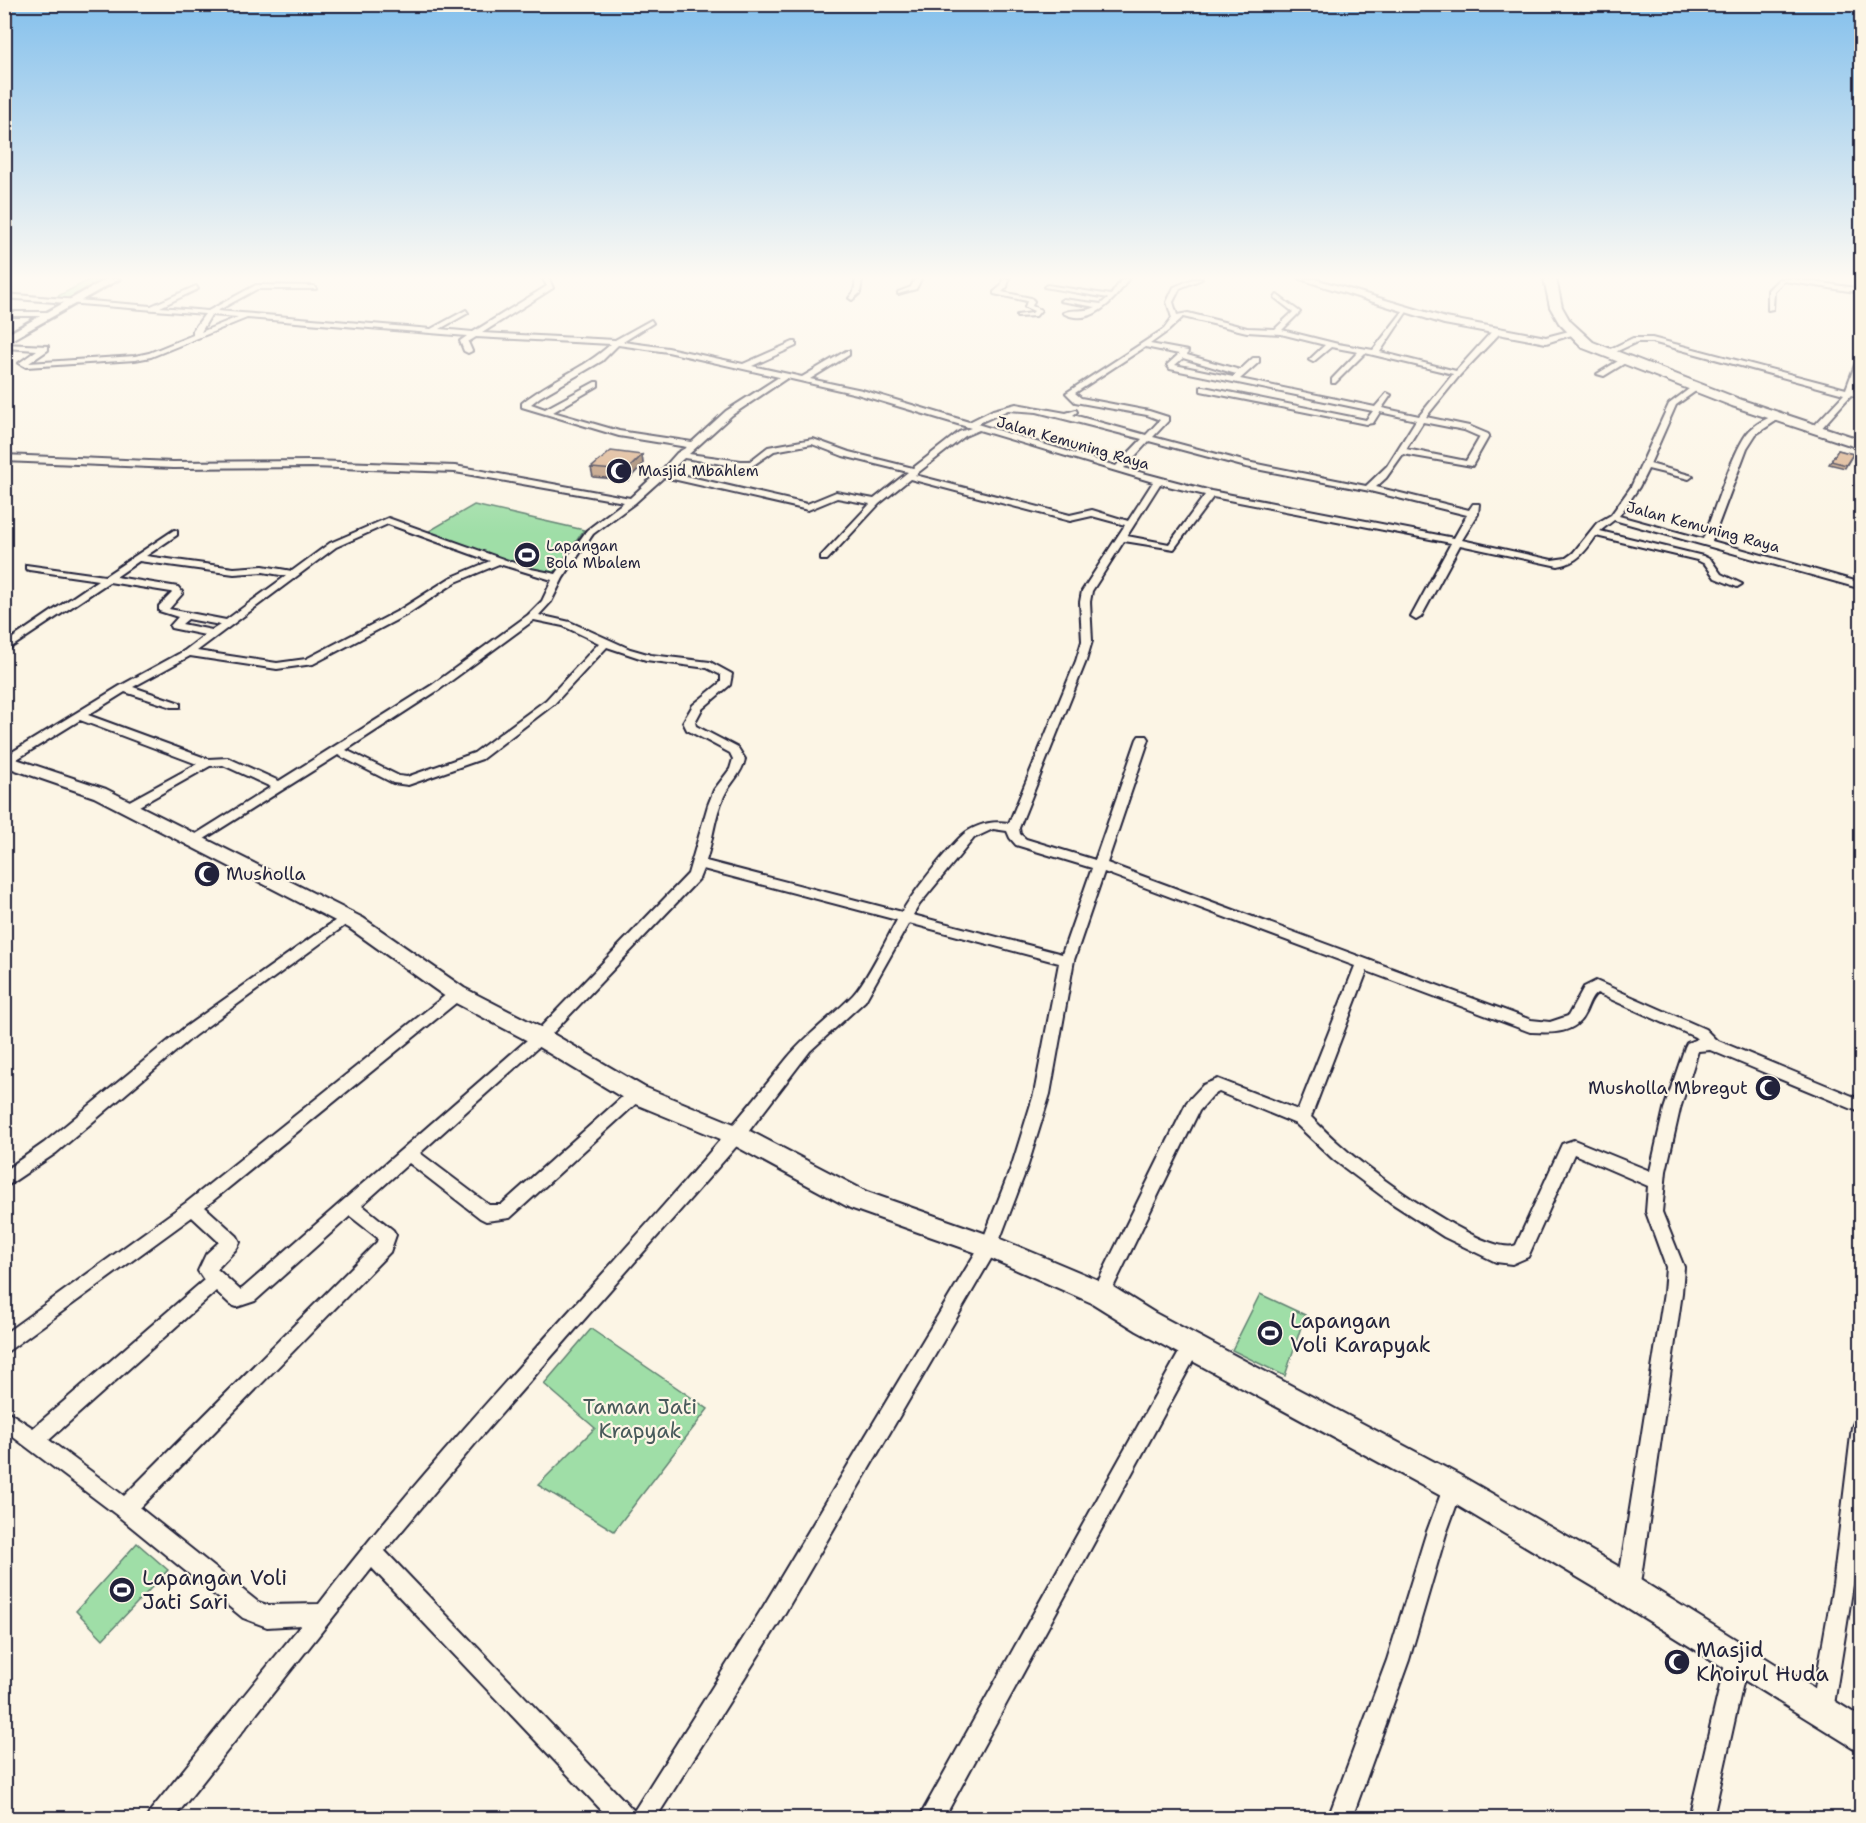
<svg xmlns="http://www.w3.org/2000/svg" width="1866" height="1823" viewBox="0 0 1866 1823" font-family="'Shantell Sans',sans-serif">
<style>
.green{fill:#9fdea7;stroke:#608071;stroke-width:1.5}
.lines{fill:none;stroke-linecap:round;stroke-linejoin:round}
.street-casing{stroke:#22223b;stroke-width:4}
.secondary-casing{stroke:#22223b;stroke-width:4}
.primary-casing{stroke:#22223b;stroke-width:5}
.highway-casing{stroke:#22223b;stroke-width:4}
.street{fill:#fcf5e5;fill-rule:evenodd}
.secondary{fill:#fcf5e5;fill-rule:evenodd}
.primary{fill:#fcf5e5;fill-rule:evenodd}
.highway{fill:#fcf5e5;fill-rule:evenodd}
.wall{fill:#bb9677;stroke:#22223b;stroke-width:1.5}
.shaded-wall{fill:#987a61;stroke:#22223b;stroke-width:1.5}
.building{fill:#d9af8a;stroke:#22223b;stroke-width:1.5}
.labels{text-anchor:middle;stroke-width:4.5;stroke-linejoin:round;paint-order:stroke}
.far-street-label{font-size:15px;fill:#22223b;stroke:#fcf5e5}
.far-poi-label{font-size:15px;fill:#22223b;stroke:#fcf5e5;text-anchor:start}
.poi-label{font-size:18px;fill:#22223b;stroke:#fcf5e5;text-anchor:start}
.near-poi-label{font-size:21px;fill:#22223b;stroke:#fcf5e5;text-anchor:start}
.near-park-label{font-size:21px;fill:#485a5b;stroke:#fcf5e5}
</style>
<rect width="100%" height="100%" fill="#fcf5e5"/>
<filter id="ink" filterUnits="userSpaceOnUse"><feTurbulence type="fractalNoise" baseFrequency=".0167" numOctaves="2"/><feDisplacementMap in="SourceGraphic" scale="12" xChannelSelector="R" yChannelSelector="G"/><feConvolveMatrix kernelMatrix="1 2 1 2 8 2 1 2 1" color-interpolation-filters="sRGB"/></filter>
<g filter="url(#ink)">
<path class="green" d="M91,279H106L69,300L54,298Z
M474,505L584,530L552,576L424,534Z
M1260,1294L1305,1315L1285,1376L1232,1350Z
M591,1329L708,1409L614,1531L538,1485L595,1428L544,1384Z
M137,1543L168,1570L103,1639L76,1611Z"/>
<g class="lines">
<defs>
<path id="street" d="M543,279H549L553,288L482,333L615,340L651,320L653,323L623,342L668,348L743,364L793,342H796V346L752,366L802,377L846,351H849V355L810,379L862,390L969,422L993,410L1016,404L1066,413L1076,410L1077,412L1073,415L1146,435L1160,420L1147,415L1075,402L1066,393L1164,329L1172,318L1167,302L1174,287L1193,279H1202L1180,288L1173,302L1177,315L1188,313L1247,328L1275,329L1293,312L1275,298L1277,295L1300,312L1282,330L1338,344L1373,350L1404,310H1408L1380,352L1456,371L1494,329H1500V333L1460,375L1426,417L1469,426L1488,434L1489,436L1472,466L1403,454L1386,478L1376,487L1469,510L1473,504H1479L1478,514L1462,540L1552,560L1566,558L1573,553L1597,523L1611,515L1631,487L1669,404L1693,386L1700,388L1676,405L1650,464L1693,476L1689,479L1648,469L1639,487L1619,516L1703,539C1713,515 1734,446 1750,430C1756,424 1771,415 1779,415V419L1756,434L1747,448L1712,541L1862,583V589L1614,520L1600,531L1703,556L1711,560L1721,574L1742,584L1737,587L1715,578L1705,564L1697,560L1596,536C1586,551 1577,563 1558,566L1460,545L1421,617L1416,620L1411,617L1451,543L1213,497L1174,549L1124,541L1092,591L1090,602L1092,641L1086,661L1019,828L1020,834L1026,839L1095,860L1137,739L1139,736H1147L1149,739L1107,863L1531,1020L1550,1022L1568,1016L1584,987L1596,981L1705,1029L1716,1040L1862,1100V1113L1710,1050L1698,1051L1680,1109L1666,1171L1662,1212L1684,1267L1682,1293L1639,1591L1635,1598L1628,1602L1621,1598L1617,1591L1664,1293L1666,1267L1646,1212L1648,1186L1574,1154L1528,1257L1512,1264L1496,1262L1444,1237L1390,1202L1334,1160L1296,1124L1219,1092L1213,1095L1199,1111L1107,1300L1101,1302L1095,1300L1092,1294L1095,1288L1187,1102L1203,1085L1218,1079L1298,1110L1355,966L1104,872L1074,960L1050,1094L1028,1165L995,1252L779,1623L656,1818H609L372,1568L174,1818H147L151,1810L301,1625L267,1627L243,1618L118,1516L4,1430V1409L33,1428L204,1280L198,1271L206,1254L219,1242L192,1217L4,1354V1334L187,1202L452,990H462L464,994L462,998L205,1207L237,1236L240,1242L237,1248L217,1269L240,1290L243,1288L535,1033L688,874L708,805L714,790L730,769L733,759L730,753L687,730L683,722L693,705L721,682V675L707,668L646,660L607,647L554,704L482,759L408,785L393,783L338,755L193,846L188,845L187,842L188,839L271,787L223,765L210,766L132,810H124L122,807L124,804L197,764L80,720L4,767V757L120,686L184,651L205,635L171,628L170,626L178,617L159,611V606L172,593L171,592L109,582L4,652V644L98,580L29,570L26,569V565L105,576L174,530L177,531V535L146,556L234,568L263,566L292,571L330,543L388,518L531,569L556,574L587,530L624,502L455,472L312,467L173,468L4,461V455L173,462L312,461L455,466L630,498L656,474L657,471H661L677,453L687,447L619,436L522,407V403C550,380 584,369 611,344L476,337L468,342L472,351L468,353L464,351L460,341L467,336L247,318L151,357L135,360L26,367L19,363L37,350L4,348V344L48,346V350L29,363L135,356L149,353L193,335V330L205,314L4,298V294L151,306L196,286L198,289L160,307L208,311L256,285L314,286L316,289H257L217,311L431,329L466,310L468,313L440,329L473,332L547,286ZM211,315L238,317L201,332ZM1183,317L1247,332L1281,334L1325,345L1309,360L1313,362L1331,347L1358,352L1332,379V383H1335L1365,353L1453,374L1419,416L1382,408L1391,395L1387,393L1375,407L1240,379L1259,362V358H1253L1240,370L1187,355L1188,351L1150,344L1168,331ZM618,345L668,352L779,377L726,411L692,442L619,431L553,412L598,386V382H595L545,409L531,404L540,397L602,361ZM1145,347L1179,354L1167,365L1170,369L1373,411L1366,420L1204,387H1201V391L1366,424L1373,423L1380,412L1416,420L1387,466L1366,486L1247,462L1153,437L1168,421V417L1149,411L1081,398L1075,393ZM1183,358L1236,374L1233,377L1175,365ZM787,378L857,394L971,428L959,432L913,468L849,452L813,439L768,447L750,461H741L689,454L732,415ZM1008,410L1037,412L1142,439L1116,466L977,424ZM1423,422L1464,430L1480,437L1466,461L1406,449ZM979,430L1153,482L1128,521L1092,510L1070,515L915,475L965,436ZM1149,441L1246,467L1370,491L1467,515L1454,538L1211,491L1124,468ZM812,444L843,456L908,472L874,499L836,492L807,504L669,472L684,458L741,467L752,466L774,451ZM664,477L808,510L837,498L870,504L821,556V560H827L879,504L910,479L1070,521L1092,516L1125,525L1082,591L1080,602L1082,641L1076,661L1009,823C993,821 982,823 968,831C955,838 910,897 902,912L706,861C713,840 714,817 724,796C730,783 742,774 745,759L738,748L696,726L695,722L702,709L730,685L732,674L710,662L651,655L630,649L570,622L539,615L551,602L563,578L593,534L635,503ZM1160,484L1205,495L1169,544L1127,536ZM388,524L490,561L450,578L398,611L306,659L277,663L197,651L336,547ZM139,561L234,574L263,572L286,576L226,620L169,609L183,593L178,587L116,577ZM499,564L552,580L542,601L528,615L432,685L279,781L228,758L208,759L88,715L125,692L172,707H180V703L133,687L190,656L277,669L313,664L406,615L456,582ZM188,619L220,625L212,630L182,624ZM534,620L563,626L599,643L546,700L474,753L407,777L399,776L346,750L440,689ZM993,829L1007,831L1010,838L1016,845L1092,868L1062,954L913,915L919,905L974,838ZM703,869L897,920C886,940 867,980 853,995C831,1018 805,1036 785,1061C637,1248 464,1414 319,1604L267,1605L258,1602L140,1508L390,1252L396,1235L393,1230L362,1205L409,1163L480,1218L486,1221L510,1218L641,1099L644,1094L641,1089L636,1088L631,1089L501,1205H489L420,1153L545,1041L699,879ZM909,923L1059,963L1034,1094L1012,1165L982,1242L763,1607L634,1811L385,1551L480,1438L742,1140L810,1051L865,1001ZM1367,971L1530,1032C1551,1033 1575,1035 1585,1013C1589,1005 1590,998 1597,993L1695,1037L1697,1039L1687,1043L1685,1047L1664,1109L1650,1171L1574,1140L1562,1144L1516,1245C1489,1259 1368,1170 1345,1149C1333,1139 1322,1128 1311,1117ZM350,1216L378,1238L377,1242L124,1496L49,1440L216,1291L231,1305L237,1307L255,1301Z
M856,279H862L860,293L852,300L849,298L854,292Z
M915,279H921L916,289L898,294V292L911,287Z
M1003,279H1009L1007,287L1002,292L1031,298L1034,301L1032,306L1041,310L1036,316L1017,317V315L1032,313L1034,311L1025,307L1027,301L994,294V292L1001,286Z
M1122,279H1128C1116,300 1090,328 1063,313C1072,308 1085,313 1096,307L1060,301L1063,299L1101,304L1108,298L1044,287L1047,285L1111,295Z
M1779,279H1795L1862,289V293L1784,281L1774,291L1773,309L1768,310V290Z
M4,312H51L54,314L51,316H4Z
M1633,338H1652L1846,389L1858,357L1862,355V369L1853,391L1862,393V398L1851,395L1818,432H1812V428L1844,394L1652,342H1637L1611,354L1604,352Z
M1623,358L1630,360L1604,376L1597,374Z
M346,913L353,918L351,921L194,1036L56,1153L4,1188V1171L44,1143L184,1028Z
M1192,1337L1198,1340L1201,1346L1198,1352L944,1818H919L1186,1340Z
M1862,1418V1515L1853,1585L1833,1711L1830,1719L1822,1722L1814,1719L1811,1711L1833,1585L1852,1427L1855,1420Z
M1453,1477L1460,1480L1463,1487L1446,1534L1409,1660L1352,1818H1328L1387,1660L1426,1534L1446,1480Z
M1737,1649L1745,1652L1748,1660L1713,1818H1689L1726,1660L1729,1652Z"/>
<path id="secondary" d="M1300,279H1315L1446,318L1546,337L1573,330L1578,333L1546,343L1444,324Z
M4,755L106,789L363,918L464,988L548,1031L644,1087L744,1128L867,1192L998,1238L1110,1285L1155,1313L1463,1477L1616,1565L1862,1718V1753L1594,1587L1443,1497L1137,1331L1092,1303L983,1255L850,1208L728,1142L628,1101L532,1043L450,1000L349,928L94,797L4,766Z"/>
<path id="primary" d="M107,279H119L4,344V336Z"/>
<path id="highway" d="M1544,279H1556L1562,307L1570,321L1593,342L1742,400L1862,440V449L1732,406L1583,348L1559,323L1550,307Z"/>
</defs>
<use href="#street" class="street-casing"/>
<use href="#secondary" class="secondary-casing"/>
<use href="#primary" class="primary-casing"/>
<use href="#highway" class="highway-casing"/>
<use href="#street" class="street"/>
<use href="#secondary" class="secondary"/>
<use href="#primary" class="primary"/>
<use href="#highway" class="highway"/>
</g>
<path class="wall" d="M1838,450L1853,454L1845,468L1829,464Z
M642,455L643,464L628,480L593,477L591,468Z"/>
<path class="shaded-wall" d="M642,455L643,464L628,480L626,471Z"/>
<path class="building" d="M1838,450L1853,454L1846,465L1831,461Z
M611,451L642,455L626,471L591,468Z"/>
</g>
<linearGradient id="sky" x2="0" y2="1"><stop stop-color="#84c0ec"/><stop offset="0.52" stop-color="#fefaf3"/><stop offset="1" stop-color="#fefaf3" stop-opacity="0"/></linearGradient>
<rect width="1866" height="534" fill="url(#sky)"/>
<defs>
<symbol id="mosque-disc" viewBox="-11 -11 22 22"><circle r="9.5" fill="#22223b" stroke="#fcf5e5"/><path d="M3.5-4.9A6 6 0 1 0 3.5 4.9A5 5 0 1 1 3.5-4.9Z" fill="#fff"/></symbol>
<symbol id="stadium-disc" viewBox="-11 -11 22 22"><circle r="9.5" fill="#22223b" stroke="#fcf5e5"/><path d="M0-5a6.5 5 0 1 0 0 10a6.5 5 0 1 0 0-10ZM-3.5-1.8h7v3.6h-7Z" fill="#fff"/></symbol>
</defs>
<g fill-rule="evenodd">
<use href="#mosque-disc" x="604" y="456" width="30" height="30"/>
<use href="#stadium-disc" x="512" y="540" width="30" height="30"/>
<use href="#mosque-disc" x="192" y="859" width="30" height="30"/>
<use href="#mosque-disc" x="1753" y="1073" width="30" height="30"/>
<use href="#stadium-disc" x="1255" y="1318" width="30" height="30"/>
<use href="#stadium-disc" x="107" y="1575" width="30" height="30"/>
<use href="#mosque-disc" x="1662" y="1647" width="30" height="30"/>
</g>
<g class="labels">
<g class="far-street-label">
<text transform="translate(1073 443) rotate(16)" y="5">Jalan Kemuning Raya</text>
<text transform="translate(1703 527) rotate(15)" y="5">Jalan Kemuning Raya</text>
</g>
<g class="far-poi-label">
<text x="638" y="476">Masjid Mbahlem</text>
<text x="546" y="551">Lapangan<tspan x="546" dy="17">Bola Mbalem</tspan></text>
</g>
<g class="poi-label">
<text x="226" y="880">Musholla</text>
<text x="1748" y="1094" text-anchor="end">Musholla Mbregut</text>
</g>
<g class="near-poi-label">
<text x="1290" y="1328">Lapangan<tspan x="1290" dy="24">Voli Karapyak</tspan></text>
<text x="142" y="1585">Lapangan Voli<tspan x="142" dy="24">Jati Sari</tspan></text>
<text x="1696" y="1657">Masjid<tspan x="1696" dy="24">Khoirul Huda</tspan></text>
</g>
<g class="near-park-label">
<text x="640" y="1414">Taman Jati<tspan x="640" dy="24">Krapyak</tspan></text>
</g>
</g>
<rect width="1866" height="1823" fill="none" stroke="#fcf5e5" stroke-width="24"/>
<rect x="12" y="12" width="1842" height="1799" fill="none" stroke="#22223b" stroke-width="2" filter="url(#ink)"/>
</svg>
